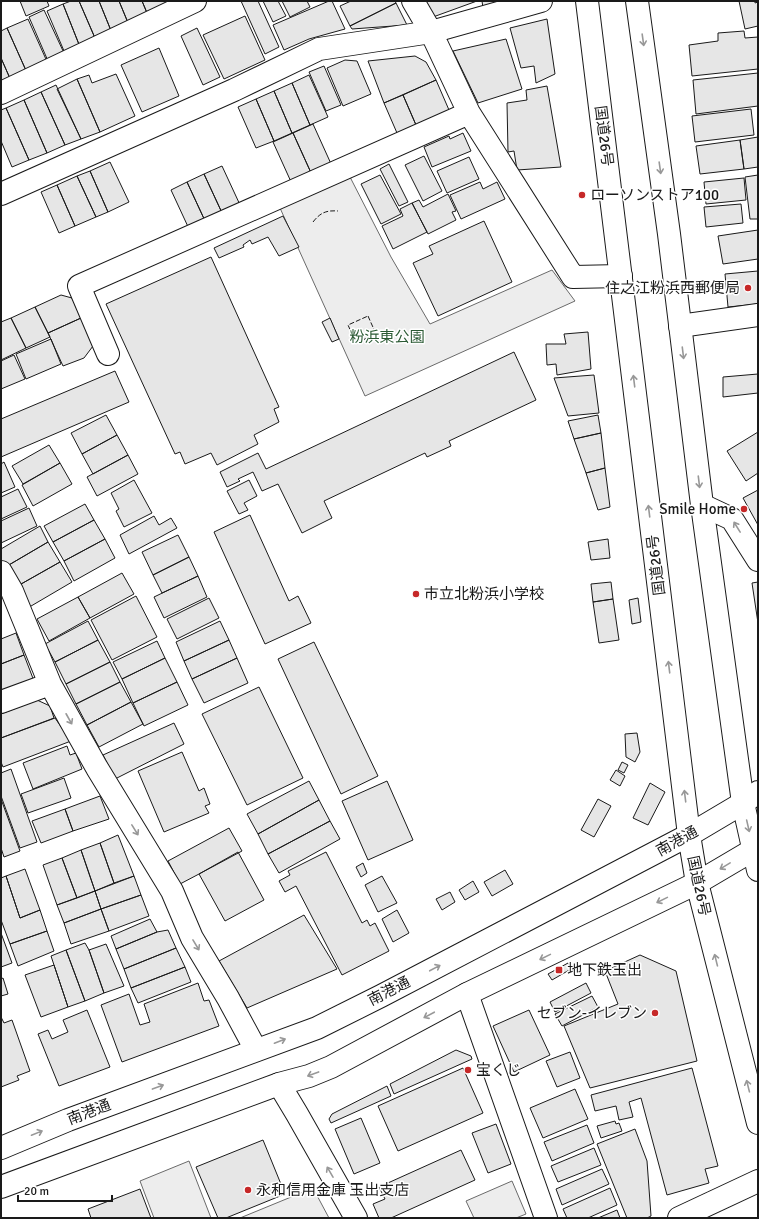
<svg xmlns="http://www.w3.org/2000/svg" width="759" height="1219" viewBox="0 0 759 1219" font-family="Signika,'Noto Sans JP',sans-serif">
<style>
.built{fill:#ededed;stroke:#6a6a6a}
.building{fill:#e6e6e6;stroke:#1a1a1a}
.lines{fill:none;stroke-linecap:round;stroke-linejoin:round}
.minor-casing{stroke:#1a1a1a;stroke-width:24}
.primary-casing{stroke:#1a1a1a;stroke-width:24}
.trunk-casing{stroke:#1a1a1a;stroke-width:24}
.minor{stroke:#fff;stroke-width:22}
.primary{stroke:#fff;stroke-width:22}
.trunk{stroke:#fff;stroke-width:22}
.fence{stroke:#1a1a1a;stroke-width:1;stroke-dasharray:5 2;stroke-linecap:butt}
.oneway{stroke:#989898}
.poi-dot{fill:#c62828;stroke:#fff;stroke-width:1.5}
.labels{text-anchor:middle;stroke-width:3;stroke-linejoin:round;paint-order:stroke}
.street-label{font-size:15px;fill:#1a1a1a;stroke:#fff}
.poi-label{font-size:15px;fill:#1a1a1a;stroke:#fff;text-anchor:start}
.park-label{font-size:15px;fill:#2b5a34;stroke:#fff}
</style>
<rect width="100%" height="100%" fill="#fff"/>
<path class="built" d="M350,177L391,257L430,324L552,270L575,301L365,396L280,208Z
M189,1161L211,1218H154L140,1181Z
M512,1181L526,1214L516,1218H474L466,1201Z
M313,1188L329,1218H240Z"/>
<path class="building" d="M20,1H47L49,6L26,16Z
M71,1H79L98,45L82,52L63,4Z
M79,1H99L114,38L98,45Z
M99,1H119L131,30L114,38Z
M119,1H142L151,22L131,30Z
M142,1H179L149,18Z
M241,1H258L279,47L265,54Z
M263,1H278L286,16L273,22Z
M282,1H307L310,7L290,17Z
M329,1H332L345,29L309,39L284,50L273,25Z
M351,1H395L396,3L350,26L340,6Z
M425,1H477L433,17Z
M482,1H507L483,8Z
M739,1H755V3L758,2V26L745,29Z
M396,3L407,25L352,29L350,26Z
M63,4L82,52L67,58L47,11Z
M44,10L64,53L48,61L29,17Z
M245,16L265,60L224,79L203,35Z
M28,19L49,66L28,75L7,28Z
M547,19L555,74L536,83L534,66L521,68L510,28Z
M7,28L28,75L12,83L1,58V31Z
M197,28L220,77L203,85L181,36Z
M744,31L745,38L758,37V69L692,76L689,45L718,41V33Z
M506,39L522,89L478,103L453,51Z
M159,48L179,96L142,112L121,65Z
M415,56L426,62L436,80L384,103L368,61Z
M1,58L12,83L1,88Z
M345,60L357,61L371,94L343,106L327,68Z
M324,66L341,105L326,111L309,72Z
M758,73V106L696,114L693,80Z
M116,74L135,116L100,132L77,79L89,75L92,83Z
M309,75L328,117L310,125L292,83Z
M77,79L100,132L81,139L57,89Z
M436,80L449,110L416,125L403,95Z
M292,83L310,125L292,133L274,91Z
M56,85L81,139L65,145L41,92Z
M547,86L561,167L517,170L514,151L508,152L507,103L527,100L526,90Z
M274,91L292,133L274,141L256,99Z
M41,92L65,145L47,153L24,100Z
M403,95L416,125L397,133L384,103Z
M256,99L274,141L256,148L238,107Z
M24,100L47,153L29,160L6,108Z
M6,108L29,160L12,167L1,141V110Z
M751,109L754,135L695,142L692,116Z
M313,124L332,166L312,175L293,133Z
M293,133L312,175L292,184L273,142Z
M463,133L471,151L432,167L424,147L449,136L450,139Z
M758,137V167L744,169L740,140Z
M740,140L744,169L700,174L696,146Z
M424,156L442,191L423,201L405,165Z
M469,157L479,179L447,193L437,171Z
M110,162L129,202L108,212L90,171Z
M389,164L408,202L399,206L380,169Z
M222,166L241,207L223,215L204,174Z
M90,171L108,212L96,217L77,176Z
M204,174L223,215L206,223L187,182Z
M380,175L401,214L381,224L361,184Z
M758,175V219H750L745,177Z
M77,176L96,217L75,226L57,185Z
M744,178L746,200L706,204L704,182Z
M187,182L206,223L190,231L171,190Z
M480,182L483,189L497,182L505,199L461,219L450,195Z
M57,185L75,226L59,233L41,192Z
M448,194L456,211L452,212L456,220L428,234L412,203L419,200L423,207Z
M412,203L427,232L393,249L382,226L403,216L400,209Z
M741,204L743,223L706,227L704,207Z
M283,216L299,247L279,256L268,237L252,244L250,240L243,245L244,247L219,258L214,248Z
M484,221L512,282L438,316L413,263L433,254L429,246Z
M758,230V259L723,264L718,236Z
M211,257L279,407L274,409L279,422L254,435L258,444L217,465L211,453L185,464L180,452L175,454L106,304Z
M758,271V304L728,307L725,274Z
M61,295L72,298L81,318L48,333L35,307Z
M35,307L50,337L26,348L11,318Z
M11,318L26,348L1,360V322Z
M81,318L93,346L84,358L63,366L48,333Z
M330,318L339,339L332,342L322,322Z
M588,332L591,369L557,375L556,364L547,365L546,344H566L564,334Z
M51,339L61,364L26,379L16,354Z
M514,352L536,400L449,441L451,446L427,457L425,453L324,501L332,518L302,533L278,484L262,491L253,472L238,479L240,481L227,487L220,472L258,453L266,469Z
M14,355L25,379L1,389V361Z
M115,371L129,402L1,457V419Z
M758,374V393L723,397V377Z
M594,375L599,413L568,416L554,378Z
M106,415L117,435L82,454L71,433Z
M598,415L601,433L574,439L568,421Z
M758,432V473L746,481L727,451Z
M601,433L605,468L586,473L574,439Z
M117,435L128,455L93,474L82,454Z
M49,445L60,463L23,484L12,466Z
M128,455L138,474L97,496L87,477Z
M4,462L15,487L1,493V464Z
M60,463L72,484L33,506L22,485Z
M605,468L610,507L598,510L586,473Z
M134,480L152,513L124,527L116,511L119,509L111,493Z
M249,480L257,496L244,503L248,510L239,514L227,491Z
M18,489L27,507L1,519V497Z
M758,490V525L743,498Z
M85,504L94,520L53,542L44,526Z
M29,508L37,526L1,543V521Z
M250,515L289,601L298,596L311,623L265,644L214,532Z
M154,516L159,525L171,518L177,528L129,554L120,535Z
M94,520L105,539L64,561L53,542Z
M40,526L48,542L2,569L1,566V549Z
M178,535L189,557L153,575L142,552Z
M105,539L115,558L74,581L64,561Z
M608,539L610,558L591,560L588,542Z
M48,542L60,562L14,588L2,569Z
M189,557L198,576L162,593L153,575Z
M60,562L72,582L26,609L14,588Z
M122,573L134,594L90,618L78,597Z
M198,576L207,597L164,618L154,597Z
M611,582L613,599L593,602L591,584Z
M758,582V623L752,583Z
M136,596L157,637L112,660L91,620Z
M78,597L90,618L49,641L37,619Z
M209,598L219,618L177,639L167,619Z
M638,598L641,622L632,624L629,600Z
M613,599L619,640L599,643L593,602Z
M88,621L98,640L55,662L45,644Z
M220,621L229,640L184,661L176,642Z
M16,633L24,655L1,664V639Z
M98,640L110,662L66,684L55,662Z
M229,640L237,658L192,679L184,661Z
M157,641L165,658L122,679L113,662Z
M314,642L378,776L341,794L278,659Z
M24,655L34,681L1,694V664Z
M165,658L177,682L133,703L122,679Z
M237,658L248,683L204,703L192,679Z
M110,662L120,682L76,704L66,684Z
M120,682L131,702L87,725L76,704Z
M177,682L188,705L144,726L133,703Z
M259,687L303,778L247,805L202,714Z
M37,700L50,706L54,718L1,738V714Z
M131,702L143,724L99,747L87,725Z
M55,718L71,741L3,767L1,762V738Z
M174,723L184,744L115,779L103,755Z
M637,733L640,752L635,762L626,757L625,734Z
M67,746L70,755L76,753L82,769L33,789L23,763Z
M182,752L199,791L204,788L210,804L205,806L209,813L164,832L138,771Z
M622,762L628,765L624,773L618,770Z
M11,769L37,842L20,848L1,796V773Z
M616,770L625,776L620,786L610,780Z
M64,778L71,798L28,813L21,794Z
M309,781L319,800L258,834L247,814Z
M387,781L413,840L368,860L342,801Z
M650,783L665,792L648,825L633,818Z
M100,796L109,819L73,831L65,809Z
M1,799L20,851L4,857L1,848Z
M598,799L611,806L594,837L581,830Z
M319,800L330,821L268,854L258,834Z
M65,809L73,831L41,843L32,821Z
M330,821L340,839L279,873L268,854Z
M229,828L242,851L199,874L180,884L168,861Z
M118,835L134,876L114,883L100,843Z
M100,843L114,883L95,891L81,850Z
M81,850L95,891L77,898L62,858Z
M238,852L264,900L225,921L199,874Z
M326,852L362,923L367,920L370,926L375,923L389,951L342,975L296,886L285,892L279,881L290,875L288,871Z
M62,858L77,898L57,905L43,865Z
M363,863L367,873L361,877L356,867Z
M25,869L40,910L20,918L6,876Z
M505,870L513,884L492,896L484,882Z
M6,876L20,918L40,910L47,931L10,944L1,920V878Z
M134,876L141,895L101,909L95,891Z
M382,876L397,903L378,912L365,885Z
M473,881L479,892L465,900L459,890Z
M95,891L101,909L64,923L57,905Z
M450,892L455,902L442,910L436,899Z
M141,895L149,916L109,931L101,909Z
M101,909L109,931L71,944L64,923Z
M397,910L409,933L393,942L382,919Z
M304,915L337,969L247,1008L219,961Z
M150,919L157,932L116,949L111,936Z
M168,930L176,948L124,969L116,949L157,932Z
M47,931L54,951L18,966L10,944Z
M1,933L12,963L1,967Z
M85,943L89,950L104,993L85,1001L66,950Z
M106,944L124,986L104,993L89,950Z
M176,948L185,967L131,988L124,969Z
M66,950L85,1001L68,1007L51,956Z
M640,955L676,971L697,1061L590,1088L564,1026L618,1004L605,971Z
M568,963L571,969L552,980L548,974Z
M54,965L68,1007L41,1017L25,975Z
M185,967L191,982L138,1003L131,988Z
M3,978L8,994L1,996V979Z
M198,983L204,1001L209,1000L219,1026L122,1062L101,1005L129,994L140,1025L150,1022L144,1004Z
M586,983L591,993L555,1012L550,1002Z
M592,996L598,1007L562,1026L555,1014Z
M87,1010L110,1067L59,1086L38,1034L48,1030L52,1039L68,1032L63,1020Z
M529,1010L550,1055L514,1072L493,1026Z
M1,1017L4,1023L12,1020L30,1071L17,1076L19,1080L1,1087Z
M456,1050L471,1056L472,1059L394,1094L390,1084Z
M570,1052L580,1078L557,1087L546,1061Z
M463,1068L483,1113L398,1151L378,1106Z
M692,1068L718,1166L705,1169L709,1183L667,1195L641,1098L629,1102L633,1117L619,1120L616,1106L595,1111L591,1095Z
M387,1086L391,1096L331,1123L329,1119L332,1114Z
M575,1089L588,1119L543,1138L530,1108Z
M361,1118L380,1163L354,1174L335,1129Z
M615,1121L616,1124L619,1123L622,1131L601,1138L597,1126Z
M496,1124L511,1164L488,1173L472,1133Z
M587,1125L594,1143L552,1161L544,1142Z
M635,1129L647,1161L651,1216L647,1218H627L597,1144Z
M263,1140L285,1194L226,1218H218L196,1167Z
M594,1148L601,1165L558,1182L551,1166Z
M461,1150L475,1180L391,1218H379L373,1204L385,1199L379,1187Z
M602,1169L609,1184L562,1205L556,1189Z
M610,1188L617,1205L588,1218H567L563,1209Z
M140,1189L151,1218H91L88,1209Z
M617,1210L620,1218H598Z"/>
<g class="lines">
<defs>
<path id="minor" d="M413,1L431,32L469,113L573,277L621,276
M1,93L195,1
M1,194L234,90L319,49L431,32L541,1
M680,326L758,315
M108,354L79,286L469,113
M702,505L732,519L758,560
M1,572L12,591L50,684L97,768L172,891L192,938L228,998L256,1050
M1,702L50,684
M467,994L546,1218
M279,1084L297,1114L356,1218
M679,1218L758,1181"/>
<path id="primary" d="M1,1148L68,1120L317,1028L381,996L689,835L743,803L758,792
M1,1187L279,1084L309,1076L331,1067L467,994L697,883L758,847"/>
<path id="trunk" d="M587,1L689,835L697,883L758,1123
M637,1L669,234L702,505L743,803L758,870"/>
</defs>
<use href="#minor" class="minor-casing"/>
<use href="#primary" class="primary-casing"/>
<use href="#trunk" class="trunk-casing"/>
<use href="#minor" class="minor"/>
<use href="#primary" class="primary"/>
<use href="#trunk" class="trunk"/>
<path class="fence" d="M313,222C320,213 326,210 338,211
M368,316L376,334L356,343L348,325Z"/>
</g>
<defs><path id="oneway-shaft" d="M-6 0H5M1.5-3L5.5 0L1.5 3" fill="none" stroke-width="1.6" stroke-linecap="round" stroke-linejoin="round"/></defs>
<g class="oneway">
<use href="#oneway-shaft" transform="translate(643 40) rotate(82)"/>
<use href="#oneway-shaft" transform="translate(660 168) rotate(82)"/>
<use href="#oneway-shaft" transform="translate(683 353) rotate(83)"/>
<use href="#oneway-shaft" transform="translate(634 381) rotate(-97)"/>
<use href="#oneway-shaft" transform="translate(699 482) rotate(83)"/>
<use href="#oneway-shaft" transform="translate(649 511) rotate(-97)"/>
<use href="#oneway-shaft" transform="translate(737 527) rotate(-122)"/>
<use href="#oneway-shaft" transform="translate(669 667) rotate(-97)"/>
<use href="#oneway-shaft" transform="translate(69 719) rotate(61)"/>
<use href="#oneway-shaft" transform="translate(685 796) rotate(-97)"/>
<use href="#oneway-shaft" transform="translate(748 826) rotate(77)"/>
<use href="#oneway-shaft" transform="translate(135 830) rotate(58)"/>
<use href="#oneway-shaft" transform="translate(725 866) rotate(149)"/>
<use href="#oneway-shaft" transform="translate(662 900) rotate(154)"/>
<use href="#oneway-shaft" transform="translate(196 945) rotate(59)"/>
<use href="#oneway-shaft" transform="translate(545 957) rotate(154)"/>
<use href="#oneway-shaft" transform="translate(716 960) rotate(-104)"/>
<use href="#oneway-shaft" transform="translate(435 968) rotate(-28)"/>
<use href="#oneway-shaft" transform="translate(429 1015) rotate(152)"/>
<use href="#oneway-shaft" transform="translate(280 1041) rotate(-21)"/>
<use href="#oneway-shaft" transform="translate(313 1074) rotate(160)"/>
<use href="#oneway-shaft" transform="translate(748 1086) rotate(-104)"/>
<use href="#oneway-shaft" transform="translate(158 1087) rotate(-20)"/>
<use href="#oneway-shaft" transform="translate(37 1133) rotate(-22)"/>
<use href="#oneway-shaft" transform="translate(330 1172) rotate(-120)"/>
</g>
<g class="poi-dot">
<circle cx="582" cy="195" r="4"/>
<circle cx="748" cy="288" r="4"/>
<circle cx="744" cy="509" r="4"/>
<circle cx="416" cy="594" r="4"/>
<rect x="555" y="966" width="8" height="8" rx="2"/>
<circle cx="655" cy="1013" r="4"/>
<circle cx="468" cy="1070" r="4"/>
<circle cx="248" cy="1190" r="4"/>
</g>
<g class="labels">
<g class="street-label">
<text transform="translate(604 136) rotate(83)" y="5">国道26号</text>
<text transform="translate(656 565) rotate(-97)" y="5">国道26号</text>
<text transform="translate(677 841) rotate(-29)" y="5">南港通</text>
<text transform="translate(699 886) rotate(78)" y="5">国道26号</text>
<text transform="translate(389 991) rotate(-27)" y="5">南港通</text>
<text transform="translate(89 1112) rotate(-21)" y="5">南港通</text>
</g>
<g class="poi-label">
<text x="590" y="200">ローソンストア100</text>
<text x="740" y="293" text-anchor="end">住之江粉浜西郵便局</text>
<text x="736" y="514" text-anchor="end">Smile Home</text>
<text x="424" y="599">市立北粉浜小学校</text>
<text x="567" y="975">地下鉄玉出</text>
<text x="647" y="1018" text-anchor="end">セブン-イレブン</text>
<text x="476" y="1075">宝くじ</text>
<text x="256" y="1195">永和信用金庫 玉出支店</text>
</g>
<g class="park-label">
<text x="387" y="342">粉浜東公園</text>
</g>
</g>
<rect width="759" height="1219" fill="none" stroke="#1a1a1a" stroke-width="4"/>
<path d="M18 1195v6h94v-6" fill="none" stroke="#1a1a1a" stroke-width="2"/>
<text x="24" y="1195" font-size="12" fill="#1a1a1a" stroke="#ffffff" stroke-width="3" paint-order="stroke">20 m</text>
</svg>
